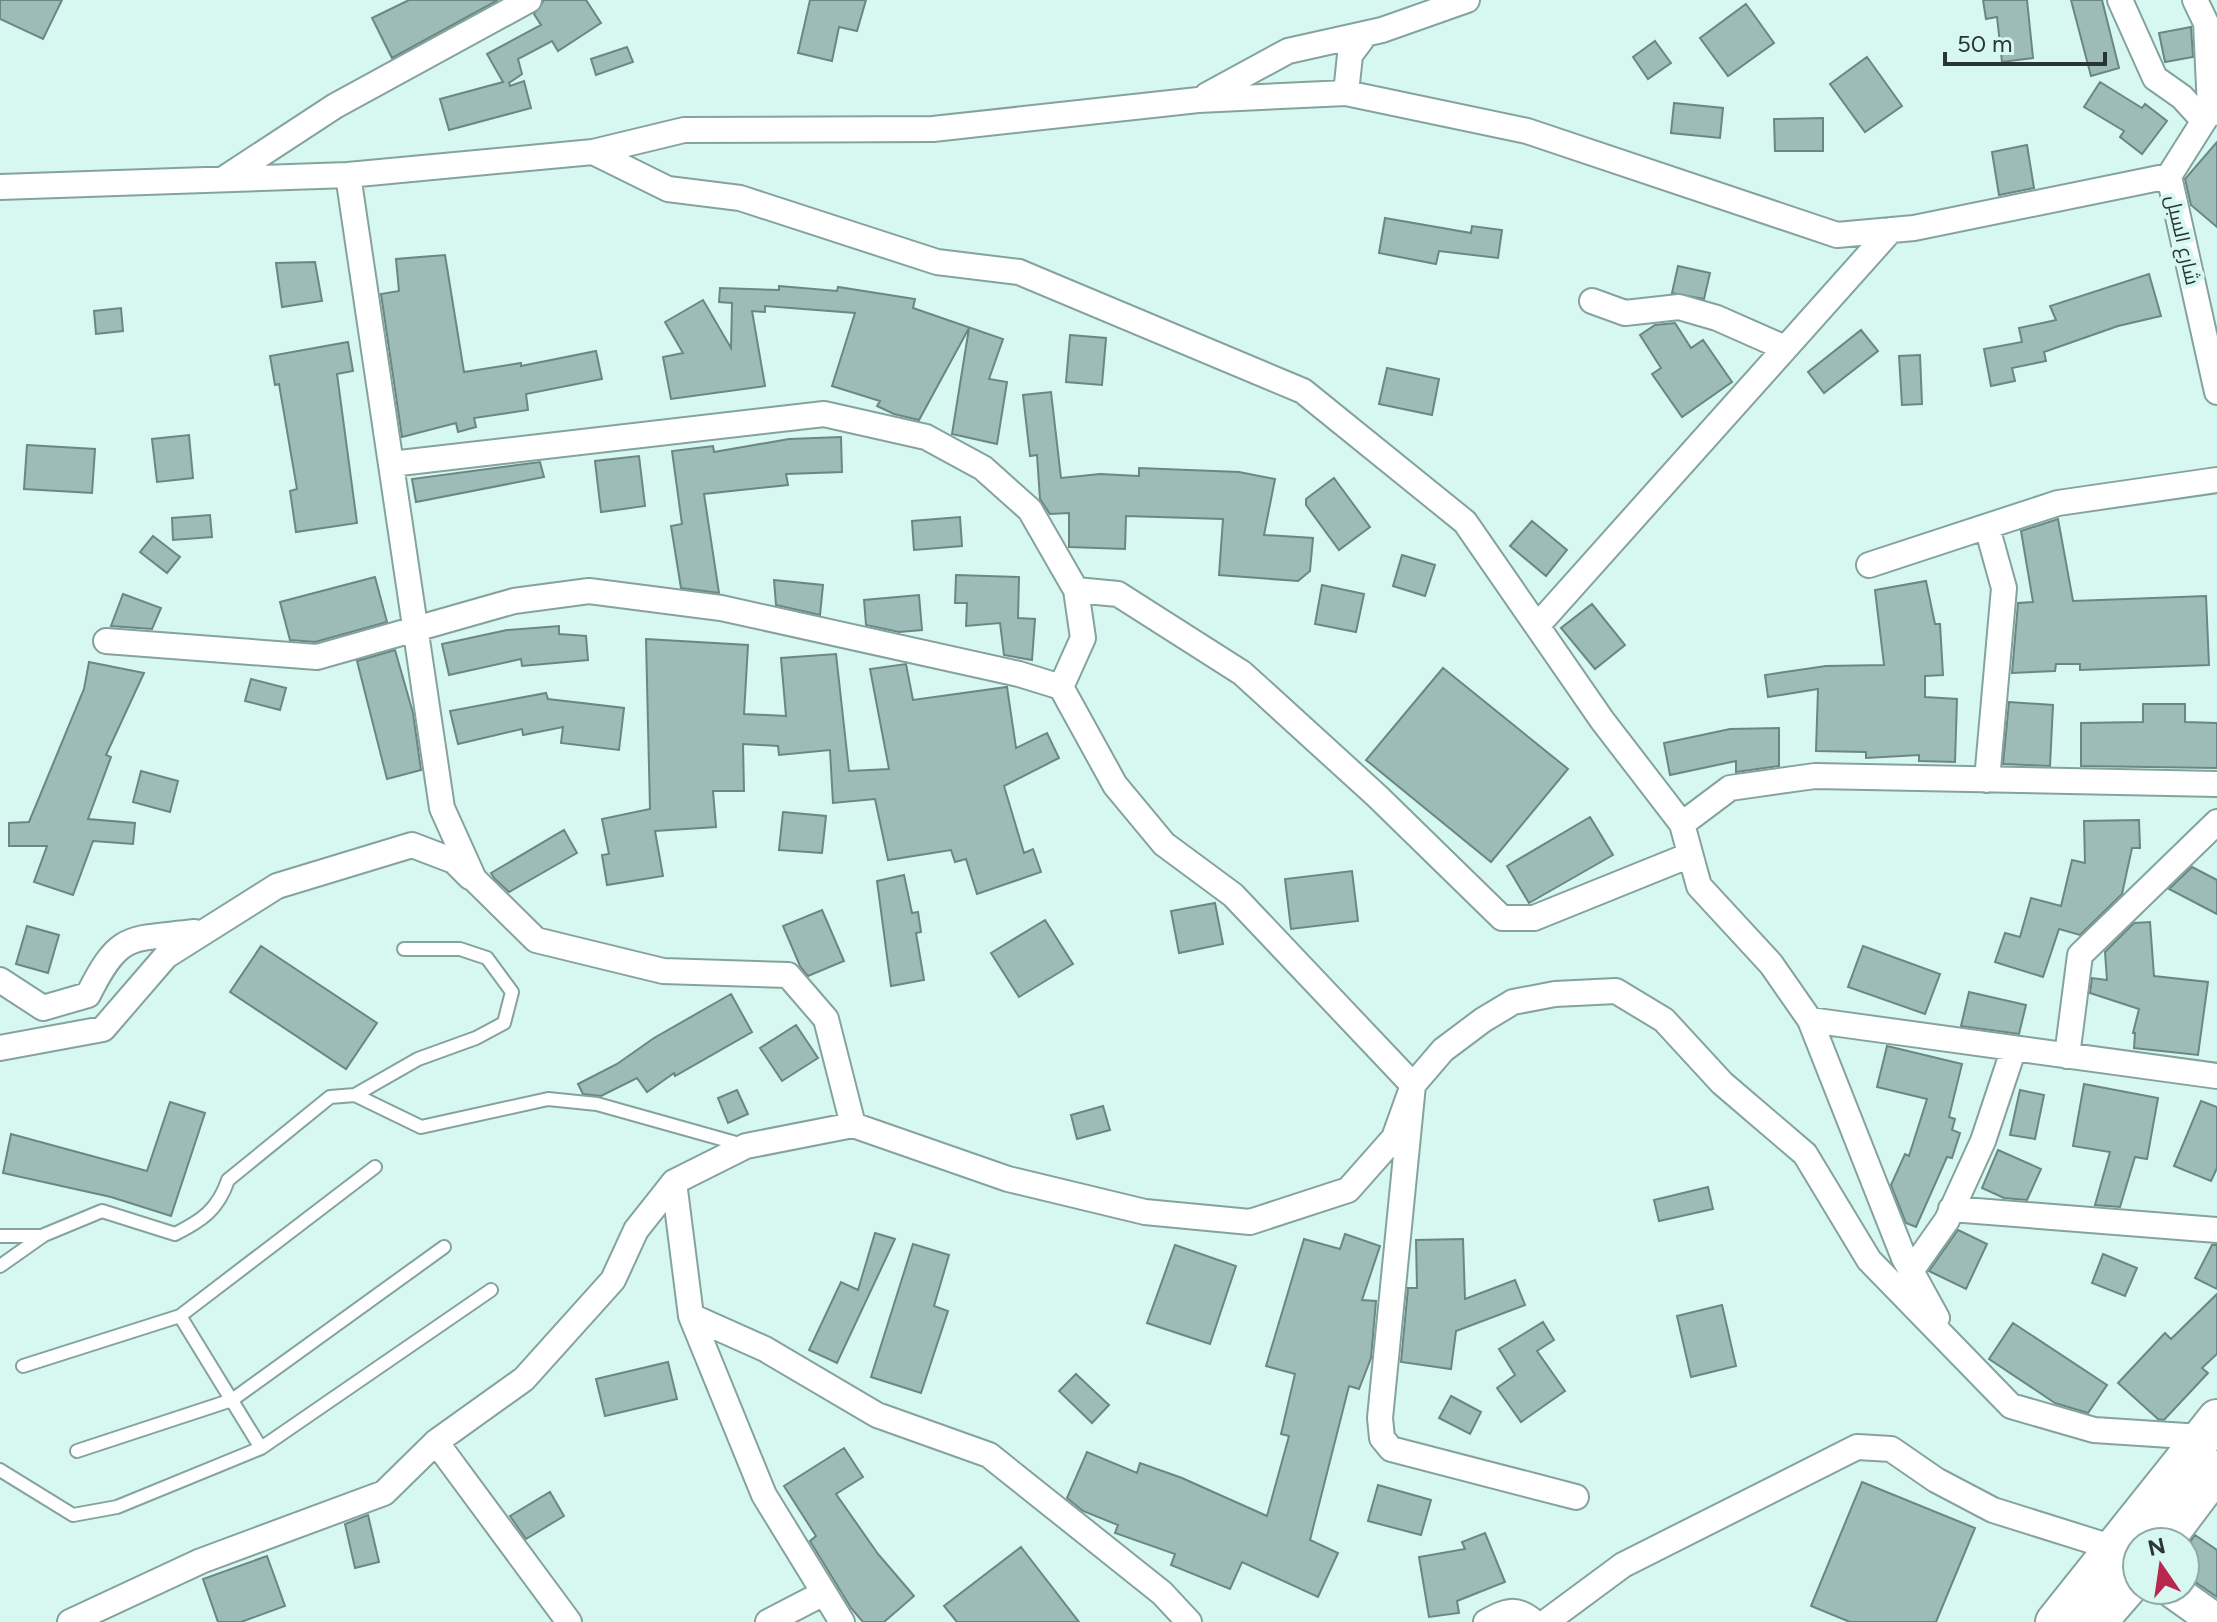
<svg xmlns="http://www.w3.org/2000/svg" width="2217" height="1622" viewBox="0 0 2217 1622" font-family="Figtree,Cairo,sans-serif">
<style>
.building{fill:#9ebcb7;stroke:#6a8783;stroke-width:2}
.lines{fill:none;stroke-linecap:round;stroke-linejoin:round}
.lane-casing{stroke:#85a39e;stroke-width:16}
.street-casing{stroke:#85a39e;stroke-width:28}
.secondary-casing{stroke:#85a39e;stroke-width:38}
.primary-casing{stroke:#85a39e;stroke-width:42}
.lane{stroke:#fff;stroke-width:12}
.street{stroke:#fff;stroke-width:24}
.secondary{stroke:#fff;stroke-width:34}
.primary{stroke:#fff;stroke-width:38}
.labels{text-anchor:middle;stroke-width:8;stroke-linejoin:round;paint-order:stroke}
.street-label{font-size:20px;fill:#2a3634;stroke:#d7f7f1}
</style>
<rect width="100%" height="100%" fill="#d7f7f1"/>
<path class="building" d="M0,0H62L43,39L0,19Z
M409,0H498L392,58L372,18Z
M544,0H586L601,23L558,51L552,41L518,59L522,74L509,83L510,86L524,81L531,108L449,130L440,99L503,82L487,54L541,25L534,14Z
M810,0H866L857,31L839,27L832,61L798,53Z
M1983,0H2027L2033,58L2002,62L1997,17L1986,19Z
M2071,0H2102L2119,68L2091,76Z
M1746,4L1774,43L1728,76L1700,38Z
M2191,27L2193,57L2165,62L2159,33Z
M1655,41L1671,63L1648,79L1633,57Z
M627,47L633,62L596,75L591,59Z
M1867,57L1902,106L1865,132L1830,84Z
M2100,82L2142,108L2145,104L2167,121L2142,154L2120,137L2124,131L2084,107Z
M1674,103L1723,108L1720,138L1671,133Z
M1823,118V151H1775L1774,119Z
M2217,142V227L2191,205L2185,179Z
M2027,145L2034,188L1999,195L1992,152Z
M1385,218L1471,233L1472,226L1502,230L1498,258L1439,251L1436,264L1379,253Z
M445,255L464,372L521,363V366L596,351L602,379L526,394L528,410L474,418L476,427L458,432L456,423L402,437L381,294L399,291L396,259Z
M315,262L322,301L282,307L276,263Z
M1678,266L1710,273L1704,299L1672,293Z
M2149,274L2161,316L2118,326L2044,352L2046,361L2012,368L2015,381L1991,386L1984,349L2022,342L2019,328L2056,320L2050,306Z
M779,286L837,291L838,287L915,299L913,308L1003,339L989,379L1007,382L997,444L952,434L969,328L919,420L894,414L877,406L880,401L832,386L855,313L765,306V312L752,311L765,386L671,399L663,357L683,353L665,322L703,300L731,348L732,303L719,302L720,288L779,290Z
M121,308L123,331L96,334L94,311Z
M1675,323L1691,348L1703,340L1732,382L1682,417L1652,374L1661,368L1640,335L1655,325Z
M1861,330L1878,351L1824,393L1808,372Z
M1070,335L1106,338L1102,385L1066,382Z
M348,342L353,371L337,374L357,523L296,532L290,491L297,489L279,384L275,385L270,356Z
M1920,355L1922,404L1902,405L1899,356Z
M1387,368L1439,379L1432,415L1379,404Z
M1051,392L1061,478L1100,474L1139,476V468L1239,472L1275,479L1264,535L1313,538L1310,571L1298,581L1219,575L1223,519L1126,516L1125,549L1069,547V513L1050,514L1040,499L1037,455L1030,456L1023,395Z
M189,435L193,478L157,482L152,439Z
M841,437L842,472L786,474L788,485L704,494L719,593L681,588L671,526L682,524L672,451L713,446L714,452L789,439Z
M27,445L95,449L92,493L24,489Z
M639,456L645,506L601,512L595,461Z
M540,462L544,477L416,502L412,479Z
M1334,478L1370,527L1339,550L1306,505V499Z
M210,515L212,537L173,540L172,518Z
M960,517L962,546L914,550L912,521Z
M2058,519L2073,601L2206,596L2209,665L2080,670V664H2056L2055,671L2012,673L2018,603L2033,602L2021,531Z
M1532,521L1567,550L1546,576L1510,546Z
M153,536L180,557L167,573L140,552Z
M1402,555L1435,565L1425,596L1393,586Z
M956,575L1019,577L1018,618L1035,619L1032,660L1004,655L1000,623L966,626L967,603H955Z
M375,577L387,622L315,642L290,640L280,602Z
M774,580L823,585L820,615L776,605Z
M1926,581L1935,624H1940L1943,675L1925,676V697L1957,699L1955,762L1919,761V755L1866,758V752L1816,751L1818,689L1768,697L1765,675L1826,666L1884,665L1875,590Z
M1322,585L1364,594L1356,632L1315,624Z
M123,594L161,608L152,629L111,626Z
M919,595L922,630L899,632L866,625L864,600Z
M1592,604L1625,645L1595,669L1561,628Z
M559,626V634L586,636L588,660L522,666L521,659L449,675L442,644L507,630Z
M646,639L748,645L744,714L786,716L781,658L836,654L849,771L889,769L870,669L906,664L913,700L1007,687L1016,748L1047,733L1059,758L1004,786L1024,853L1033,849L1041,872L977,894L966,859L955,862L951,850L888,860L875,799L833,803L830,750L779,755L778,746L743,744L744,791H713L716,827L655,831L663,876L607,885L602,855L609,854L602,819L650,809Z
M395,650L413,713L421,770L387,779L357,661Z
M89,662L144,673L106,755L111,757L88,819L135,823L133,844L93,841L73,895L34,882L47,846H9V823L29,822L84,689Z
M1443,668L1568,769L1491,862L1366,760Z
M251,679L286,688L280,710L245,701Z
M546,693L548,699L624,708L619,750L561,743L563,727L523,735L522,729L458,744L450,711Z
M2009,702L2053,705L2050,766L2003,764Z
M2143,704H2185V722L2217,723V768L2081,766V723L2143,722Z
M1779,728V766L1736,772V761L1670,775L1664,743L1730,729Z
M141,771L178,781L170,812L133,802Z
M783,812L826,816L822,853L779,850Z
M1590,817L1613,855L1529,903L1507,866Z
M2139,820L2140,848H2132L2122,894L2080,935L2059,929L2043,977L1995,962L2005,933L2020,937L2031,898L2061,906L2072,860L2085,863L2084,821Z
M564,830L577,853L509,892L494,878L491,873Z
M2192,867L2217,880V914L2169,889Z
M1352,871L1358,921L1291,929L1285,879Z
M904,875L912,913L918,912L921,932L916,933L924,980L891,986L877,881Z
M1215,903L1223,944L1179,953L1171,911Z
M822,910L844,961L808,976L800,966L783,926Z
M1045,920L1073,964L1019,997L991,953Z
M2150,922L2154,976L2208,982L2198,1055L2134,1048L2135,1033H2133L2139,1009L2090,993L2092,978L2107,980L2105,952L2134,923Z
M27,926L59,935L48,973L16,964Z
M261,946L377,1023L346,1069L230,992Z
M1863,946L1940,974L1925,1014L1848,987Z
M1969,992L2026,1005L2019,1034L1961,1026Z
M731,994L752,1032L675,1076L674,1073L647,1092L637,1078L601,1096L583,1094L578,1084L617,1064L654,1038Z
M796,1025L818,1058L782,1081L760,1048Z
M1887,1046L1962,1064L1949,1117L1955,1119L1952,1130L1960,1133L1952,1158L1947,1157L1916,1227L1906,1223L1891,1185L1905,1154L1909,1156L1927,1099L1877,1087Z
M2084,1084L2158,1098L2147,1159L2135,1157L2120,1207L2095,1205L2110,1152L2073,1146Z
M737,1090L748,1114L728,1123L718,1098Z
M2020,1090L2044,1095L2035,1139L2010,1135Z
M2201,1101L2217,1107V1168L2211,1181L2174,1166Z
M170,1102L205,1113L171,1216L111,1197L3,1173L11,1134L147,1171Z
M1103,1106L1110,1130L1077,1139L1071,1115Z
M1998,1150L2041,1169L2027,1200L2004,1198L1982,1188Z
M1708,1187L1713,1209L1659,1221L1654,1200Z
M1958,1230L1987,1244L1966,1289L1929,1271Z
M875,1233L895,1239L837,1363L809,1350L841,1282L858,1290Z
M1345,1234L1380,1246L1362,1300L1376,1301L1371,1358L1359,1389L1349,1386L1310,1540L1338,1553L1318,1597L1242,1562L1230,1589L1171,1565L1175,1554L1115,1533L1118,1525L1083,1511L1067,1498L1087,1452L1137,1473L1140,1463L1182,1478L1267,1516L1289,1436L1281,1434L1295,1374L1266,1366L1304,1239L1340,1249Z
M1463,1239L1465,1299L1515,1280L1525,1305L1456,1331L1451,1369L1401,1362L1408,1288H1417L1416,1240Z
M913,1244L949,1255L934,1306L948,1311L921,1393L871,1377Z
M1175,1245L1236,1266L1210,1344L1147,1323Z
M2212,1245H2217V1289L2195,1278Z
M2103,1254L2137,1268L2125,1296L2092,1283Z
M2217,1294V1354L2202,1368L2208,1373L2164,1420L2158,1419L2118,1383L2165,1333L2171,1339Z
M1722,1305L1736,1366L1691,1377L1677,1316Z
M1543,1322L1554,1340L1537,1351L1565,1391L1521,1422L1497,1388L1515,1375L1499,1349Z
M2013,1323L2107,1385L2088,1413L2055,1403L1989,1359Z
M668,1362L677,1399L605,1416L596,1379Z
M1076,1374L1109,1405L1092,1423L1059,1391Z
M1451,1396L1481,1412L1470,1434L1439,1418Z
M844,1448L863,1477L836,1494L878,1554L914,1596L884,1622H863L851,1608L810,1541L816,1536L784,1486Z
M1862,1482L1975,1528L1936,1622H1850L1811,1606Z
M1378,1485L1431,1500L1421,1535L1368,1521Z
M550,1492L564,1516L526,1539L510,1516Z
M368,1515L379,1562L355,1568L345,1524Z
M1485,1533L1505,1582L1457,1601L1459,1613L1429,1617L1419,1557L1465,1549L1462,1542Z
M2195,1535L2217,1550V1597L2185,1575V1549Z
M1021,1547L1079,1622H957L944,1606Z
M267,1556L285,1606L241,1622H218L203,1579Z"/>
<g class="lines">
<defs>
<path id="lane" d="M355,1095L418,1059L476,1038L504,1023L512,992L487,958L460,949H404
M0,1236H41
M0,1266L44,1235L102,1211L175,1234C201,1221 218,1210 228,1180L330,1097L355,1095L421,1127L548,1099L597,1104L743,1145
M180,1316L375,1167
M23,1366L180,1316L261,1448
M77,1451L232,1400L444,1247
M0,1470L73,1515L117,1507L261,1448L491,1290"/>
<path id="street" d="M2120,0L2155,78L2182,97L2203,120
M2195,0L2206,23L2210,108L2215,113
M1346,93L1350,55L1365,35
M1207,95L1288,51L1382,30L1467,0
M2217,100L2169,176L2217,392
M593,152L668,189L740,198L937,262L1019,272L1303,391L1465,522L1602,720L1682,824
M348,175L593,152L684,130L933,129L1198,100L1346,93L1527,131L1837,235L1914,228L2169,176
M225,178L335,106L529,0
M0,187L348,175L442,808L474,879L536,940L663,971L788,975L826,1019L853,1125L1008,1179L1145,1212L1250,1222L1348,1190L1394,1138L1413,1085L1443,1050L1483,1020L1513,1002L1555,994L1616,991L1664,1020L1722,1083L1805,1154L1869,1260L2011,1406L2094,1430L2201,1437
M1592,301L1625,313L1679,307L1717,318L1785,348
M391,464L824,414L926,437L983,468L1030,510L1076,590L1083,638L1061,687
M1869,565L2058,503L2217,480
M1076,590L1118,594L1242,673L1377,796L1502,918H1534L1690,855
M1537,626L1891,230
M106,641L317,657L514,601L589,591L721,608L1019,674L1061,687L1115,785L1164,844L1233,895L1413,1085L1380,1418L1382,1438L1391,1449L1576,1497
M1987,780L2004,588L1987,527
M0,980L43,1008L88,995C120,931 129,940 195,932
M1810,1020L2217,1076
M0,1048L103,1029L166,956L277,886L412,845L454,861L470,877
M2067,1056L2080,955L2217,822
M674,1182L691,1316L764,1495L842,1622
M1951,1209L2217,1230
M1911,1271L1947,1220L1983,1141L2014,1048
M691,1316L765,1349L877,1415L989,1455L1162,1593L1189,1622
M1937,1318L1904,1258L1810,1020L1771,964L1699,886L1682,824L1730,788L1815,776L2217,784
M436,1442L569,1622
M70,1622L201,1561L384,1493L436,1442L524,1379L613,1280L636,1230L674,1182L746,1146L853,1125
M768,1622L822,1594
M1486,1622C1506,1611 1516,1606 1534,1622
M1546,1622L1623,1565L1857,1447L1891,1449L1936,1480L1993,1510L2114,1548"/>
<path id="secondary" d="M2172,1590L2217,1622"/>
<path id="primary" d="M2163,1542L2217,1470
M2055,1622L2217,1419
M2097,1622L2137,1576"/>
</defs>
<use href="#lane" class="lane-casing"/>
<use href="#street" class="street-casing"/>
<use href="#secondary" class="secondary-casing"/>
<use href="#primary" class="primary-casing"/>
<use href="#lane" class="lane"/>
<use href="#street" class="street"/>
<use href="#secondary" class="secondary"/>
<use href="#primary" class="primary"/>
</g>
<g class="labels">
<g class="street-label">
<text transform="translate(2183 240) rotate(77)" y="7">شارع السبل</text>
</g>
</g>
<g transform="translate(2161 1566) rotate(347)"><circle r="38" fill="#d7f7f1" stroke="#92aaa5" stroke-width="2"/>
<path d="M0-6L14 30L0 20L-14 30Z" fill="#b7274e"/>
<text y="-12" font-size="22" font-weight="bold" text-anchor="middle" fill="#2a3634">N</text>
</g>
<path d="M1945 52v12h160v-12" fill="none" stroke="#2a3634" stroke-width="4"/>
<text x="1957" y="52" font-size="24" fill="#2a3634" stroke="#d7f7f1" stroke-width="6" paint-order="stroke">50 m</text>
</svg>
